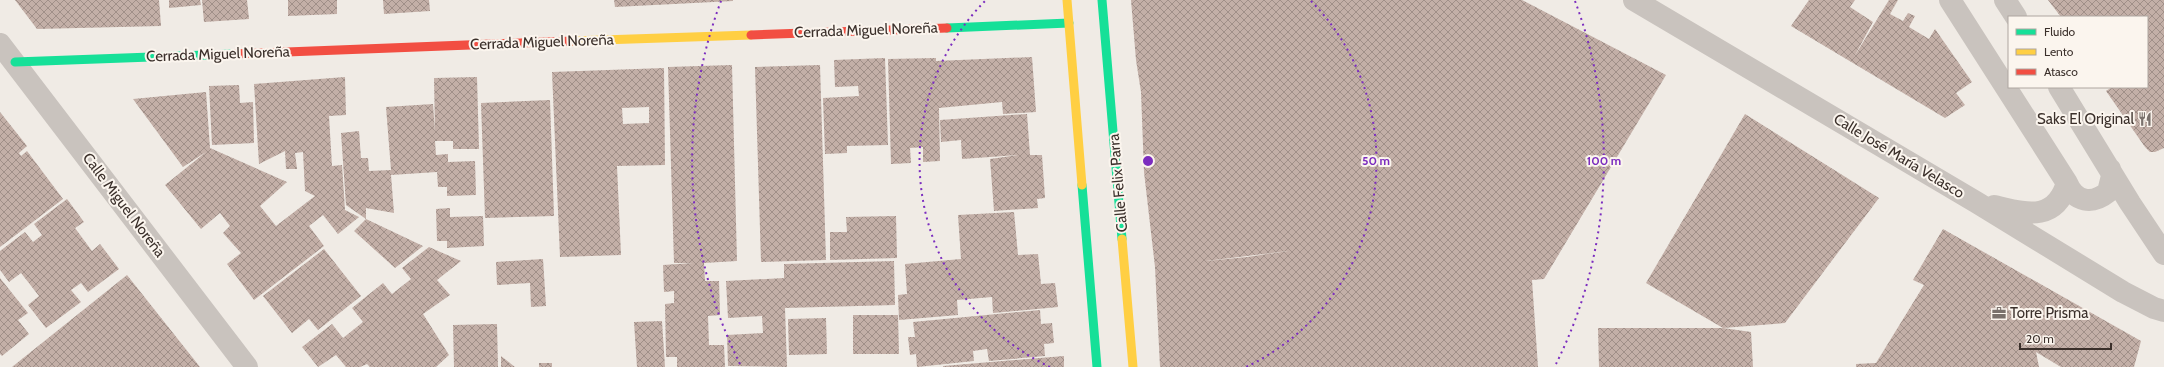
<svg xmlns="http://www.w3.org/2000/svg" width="2164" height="367" viewBox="0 0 2164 367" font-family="Cabin,sans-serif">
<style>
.building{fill:url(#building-cross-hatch);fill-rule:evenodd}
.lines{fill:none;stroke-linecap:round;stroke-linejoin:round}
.street{stroke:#c9c3be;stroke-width:22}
.fast{stroke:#16e098;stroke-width:9}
.slow{stroke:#ffcf43;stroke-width:9}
.jam{stroke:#f24e42;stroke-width:9}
.ring{fill:none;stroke:#7b2cbf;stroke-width:2;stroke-dasharray:2 4}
.labels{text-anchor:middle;stroke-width:4;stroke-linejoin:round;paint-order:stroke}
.street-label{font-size:15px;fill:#3b302b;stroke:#fbf5ee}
.poi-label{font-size:15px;fill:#3b302b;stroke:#fbf5ee;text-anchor:end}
.centre{fill:#7b2cbf;stroke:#fbf5ee;stroke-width:2}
.ring-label{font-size:12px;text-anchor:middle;font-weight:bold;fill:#7b2cbf;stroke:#fbf5ee;stroke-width:4;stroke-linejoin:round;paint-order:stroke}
</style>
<defs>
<pattern id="building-cross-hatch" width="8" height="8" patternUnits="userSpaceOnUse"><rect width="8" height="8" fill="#c3afa7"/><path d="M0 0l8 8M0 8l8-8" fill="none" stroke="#a08f88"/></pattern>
</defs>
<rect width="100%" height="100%" fill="#f0ebe5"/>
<path class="building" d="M15,0H159L161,26L37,29Z
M169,0H200L201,5L169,8Z
M202,0H247L249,19L204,22Z
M288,0H337V14L288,16Z
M383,0H429L430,11L384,14Z
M614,0H733V1L615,7Z
M1131,0H1522L1666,75L1544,279L1532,280L1538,367H1160L1155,267L1144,172L1141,92L1136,60ZM1288,251L1247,257L1206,261Z
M1809,0H1855L1850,7L1873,22L1854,57L1889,0H1898L1890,14L1903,21L1908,13L1915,16L1909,27L1929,39L1935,29L1972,82L1956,93L1965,105L1945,118L1791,26Z
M2048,0H2164V148L2155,152H2150L2145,147L2106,91L2112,87H2147V17H2061Z
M1032,57L1036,112L1003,114L1002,102L939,108L940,161L923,162V147L910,148L911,163L891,164L888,59L936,58V61Z
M885,58L888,145L847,146V153L825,154L823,98L859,96L858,86L835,87L834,60Z
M732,65L737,261L704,263L705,281H719L720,315L708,316L709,345H724L725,367H677V357H666L665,304L674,303V291L664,292L663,265L693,263H674L668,67Z
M820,65L826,260L761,262L755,67Z
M664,68L665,165L617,166L621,255L560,257L552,72ZM649,107V123L623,124L622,108Z
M345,77L346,115L329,116L332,166L342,165L345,210L359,217L338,234L323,215L309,226L324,246L254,300L227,264L241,253L223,233L230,226L220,213L201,229L165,185L206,152L183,167L133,99L206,92L210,148L287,182L260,206L276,226L315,196L305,191L303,152L295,153L297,169H286L285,151L259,164L254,84Z
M477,77L479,149H453V141H435L436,155L448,154V162L475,161L476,195L447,196V187H438L437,172L391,175L394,213L366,208V219L346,205L341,133L359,131L361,158H368L369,171L391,170L386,107L433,104L435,132L434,78Z
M239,85L240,103L253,102L254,143L212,145L209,86Z
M550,100L554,216L485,218L481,103Z
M0,112L27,146L19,153L21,156L27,151L63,199L0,247Z
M1027,114L1030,155H1042L1045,198L1037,199L1038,208L994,211L990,159L1018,155L962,159L961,140L941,142L940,120Z
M1745,114L1879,198L1785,323L1723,328L1751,332L1753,367H1599L1598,328H1723L1646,283Z
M67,199L84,222L75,228L92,251L100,244L119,269L88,292L81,283L71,290L81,302L46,328L28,305L39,296L21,273L9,282L0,270V251L25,232L33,242L42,235L34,224Z
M450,208V217L483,216L484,246L447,248V241H437L436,209Z
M1014,212L1018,255L1038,254L1041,284L1055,283L1058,307L993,313L992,297L957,300L958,315L899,320L898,295L907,294L905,264L961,259L958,215Z
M896,216L897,258L830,260V232H847L846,217Z
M366,219L423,246L395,268L354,231Z
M1943,229L2141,341L2134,367H2061L2036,352L2039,367H1856V364L1876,363L1924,285L1913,280Z
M429,247L461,261L437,280L450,295L423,314L449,355L436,367H370L367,364L360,367H346L336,355L318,367L302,347L332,324L343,338L363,322L352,308L383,283L392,294L411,279L402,268Z
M324,249L361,296L318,330L309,319L292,333L263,296Z
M543,259L546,306L531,307L530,283L497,285L496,262Z
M894,261L895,305L785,308L787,367L728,366L727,335L763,333L762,316L728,318L726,281L784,278V264Z
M127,275L200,367H12Z
M0,278L28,313L18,320L29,334L2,356L0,354Z
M1040,310L1041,324L1052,323L1054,343L1044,344L1045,356L989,361L987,349L973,351L974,361L917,367L916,354L910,355L908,337H915L913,322Z
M853,315H898L899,354H853Z
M826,318L827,354L789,355L788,319Z
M662,321L665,367H637L634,322Z
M497,324L498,367H454L453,325Z
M501,356L515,367H501Z
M1064,356V367H943V366Z
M539,363H552V367H539Z"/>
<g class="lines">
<path class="street" d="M1634,0L1976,202L2123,292L2154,308L2164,311
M1950,0L2067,183C2055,223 2025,213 1994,206
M2005,0L2016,17
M0,44L247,367
M2059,87L2130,203L2164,254
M2067,183C2075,202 2092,205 2108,192L2112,176L2110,169"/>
<path class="fast" d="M1102,0L1122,239
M947,28L1069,23
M15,62L233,54
M1082,185L1097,367"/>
<path class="slow" d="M1067,0L1082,185
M572,41L751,35
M1122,239L1133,367"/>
<path class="jam" d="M751,35L947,28
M233,54L572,41"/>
</g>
<g class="ring">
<path d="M1050 367A228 228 0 0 1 985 1M1311 1A228 228 0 0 1 1246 367"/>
<path d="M740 364A456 456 0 0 1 721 1M1575 1A456 456 0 0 1 1556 364"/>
</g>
<defs>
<symbol id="restaurant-bare" viewBox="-9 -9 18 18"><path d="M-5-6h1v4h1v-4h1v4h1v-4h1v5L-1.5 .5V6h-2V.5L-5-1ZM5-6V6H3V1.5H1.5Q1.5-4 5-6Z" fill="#7a716c" stroke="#fbf5ee" stroke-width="2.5" paint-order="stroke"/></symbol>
<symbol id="office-bare" viewBox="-9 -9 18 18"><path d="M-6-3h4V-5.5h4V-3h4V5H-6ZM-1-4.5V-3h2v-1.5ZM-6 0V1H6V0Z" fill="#7a716c" stroke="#fbf5ee" stroke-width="2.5" paint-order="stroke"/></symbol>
</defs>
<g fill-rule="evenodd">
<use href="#restaurant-bare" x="2135" y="109" width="20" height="20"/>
<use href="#office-bare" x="1989" y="303" width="20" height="20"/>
</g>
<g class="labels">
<g class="street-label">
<text transform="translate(866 30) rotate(-2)" y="5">Cerrada Miguel Noreña</text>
<text transform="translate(542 42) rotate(-2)" y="5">Cerrada Miguel Noreña</text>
<text transform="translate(218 54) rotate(-2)" y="5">Cerrada Miguel Noreña</text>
<text transform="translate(1899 156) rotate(31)" y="5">Calle José María Velasco</text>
<text transform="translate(1118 183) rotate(-95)" y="5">Calle Felix Parra</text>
<text transform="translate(124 205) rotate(53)" y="5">Calle Miguel Noreña</text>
</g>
<g class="poi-label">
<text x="2134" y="124">Saks El Original</text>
<text x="2010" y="318" text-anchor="start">Torre Prisma</text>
</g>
</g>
<circle cx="1148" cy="161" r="6" class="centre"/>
<g class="ring-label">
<text x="1376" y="165">50 m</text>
<text x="1604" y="165">100 m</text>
</g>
<rect x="2008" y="16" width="140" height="72" fill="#fbf5ee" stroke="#aea6a0"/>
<rect x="2016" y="29" width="20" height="6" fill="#16e098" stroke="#aea6a0"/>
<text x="2044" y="36" font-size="12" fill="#3b302b">Fluido</text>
<rect x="2016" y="49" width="20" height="6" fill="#ffcf43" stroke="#aea6a0"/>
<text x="2044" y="56" font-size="12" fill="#3b302b">Lento</text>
<rect x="2016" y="69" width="20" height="6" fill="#f24e42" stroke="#aea6a0"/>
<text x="2044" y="76" font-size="12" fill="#3b302b">Atasco</text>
<path d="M2020 343v6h91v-6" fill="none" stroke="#3b302b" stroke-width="2"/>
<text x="2026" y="343" font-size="12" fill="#3b302b" stroke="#fbf5ee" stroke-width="3" paint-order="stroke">20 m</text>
</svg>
